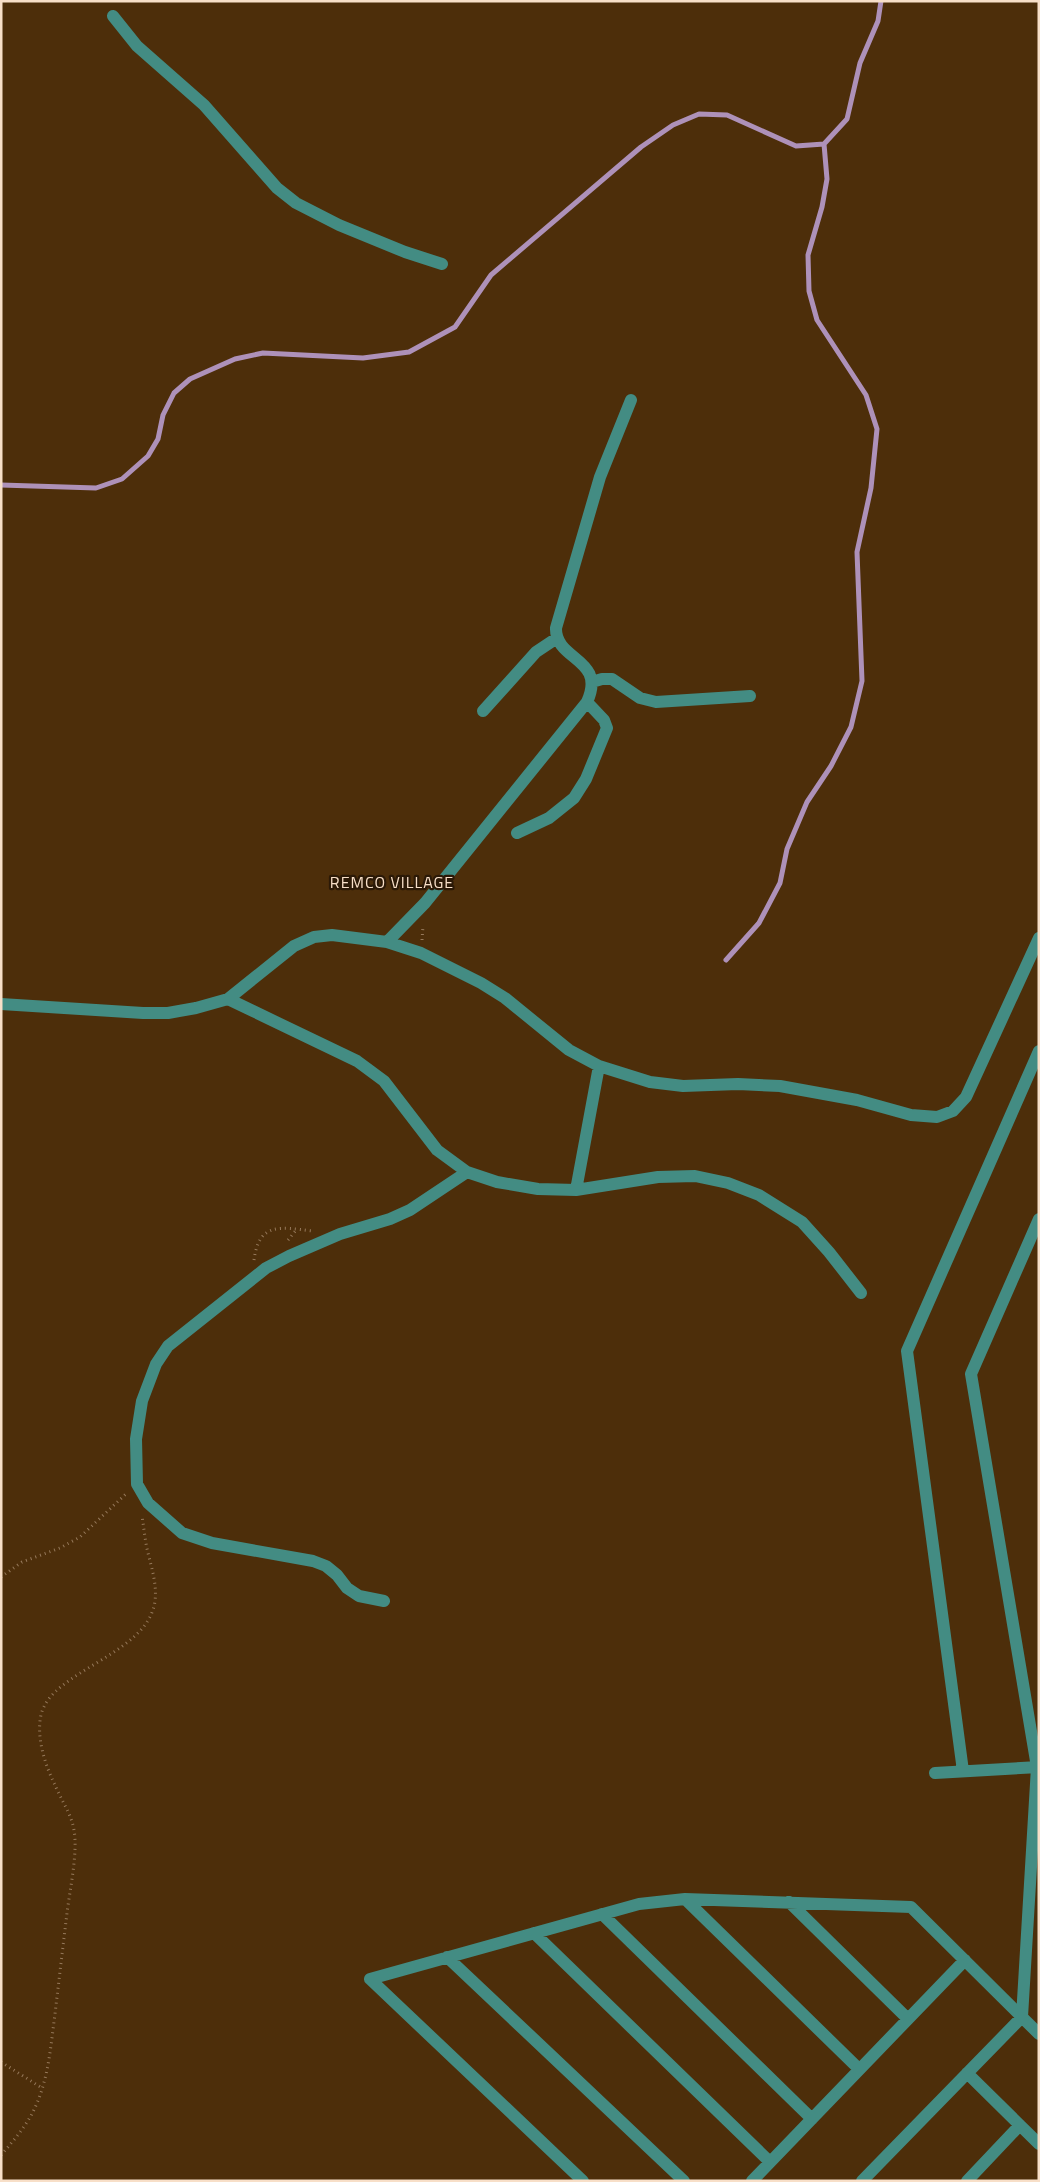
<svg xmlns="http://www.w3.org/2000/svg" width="1040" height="2182" viewBox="0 0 1040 2182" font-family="'Titillium Web',sans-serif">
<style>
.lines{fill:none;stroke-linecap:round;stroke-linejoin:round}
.stream{stroke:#ae91b9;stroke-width:5}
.path{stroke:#96795b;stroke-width:3;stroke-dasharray:1 4;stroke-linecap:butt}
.minor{stroke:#438c83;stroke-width:12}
.labels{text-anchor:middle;stroke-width:4.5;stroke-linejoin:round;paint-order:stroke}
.neighbourhood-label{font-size:16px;letter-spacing:1px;fill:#f8dfc8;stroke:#2b1907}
</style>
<rect width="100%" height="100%" fill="#4d2e0a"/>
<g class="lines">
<path class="stream" d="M1,485L96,488L122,479L148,456L158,439L163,415L174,393L190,379L235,359L263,353L363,358L409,352L455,327L491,275L641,147L673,125L699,114L727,115L796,146L824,144L847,119L860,63L878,21L881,1
M726,960L759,923L780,883L787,849L807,802L831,766L851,727L862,681L857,552L871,488L877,429L866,395L817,320L809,291L808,255L822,207L827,179L824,144"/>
<path class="path" d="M422,940L423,926
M288,1240L297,1229
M254,1260C259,1222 280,1227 312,1231
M1,1577L22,1562L60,1548L80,1537L127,1493
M1,2062L42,2088
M1,2155C15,2139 29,2123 37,2103C49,2075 51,2043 55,2014C59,1980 63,1946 67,1913C70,1889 78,1852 74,1830C71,1813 61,1800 55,1785C45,1765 36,1737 41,1715C51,1670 148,1655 155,1601C157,1585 152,1569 148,1553C145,1541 144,1528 142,1516"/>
<path class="minor" d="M113,16L137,46L204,105L277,188L296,203L339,225L405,252L442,264
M592,682L602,679H612L640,698L656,702L750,696
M483,711L536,652L557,638
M517,833L549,818L574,798L586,779L607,728L604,720L587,702
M387,942L425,903L587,702C607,658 555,661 556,628L600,477L631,400
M228,999L357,1061L384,1081L437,1150L467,1172L497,1182L538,1189L576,1190L658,1177L695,1176L728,1183L759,1195L802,1222L829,1252L861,1293
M1,1004L143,1013H168L196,1008L228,999L294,946L314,937L332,935L387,942L421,953L481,983L505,998L569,1050L599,1066L650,1082L683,1086L738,1084L780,1086L857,1100L911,1115L937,1117L953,1111L966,1097L1039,938
M576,1190L599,1066
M384,1601L359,1596L347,1588L337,1575L326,1566L313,1561L212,1543L182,1533L148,1503L137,1484L136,1439L142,1401L156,1364L168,1346L266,1268L289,1256L340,1234L390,1219L410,1210L467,1172
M963,1771L907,1351L1039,1051
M935,1773L1039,1767
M685,1899L859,2069
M789,1902L908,2019
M602,1914L812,2119
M534,1933L770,2162
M447,1957L684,2181
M370,1979L639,1904L685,1899L911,1907L1039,2034
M370,1979L583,2181
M967,2073L1039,2144
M752,2181L965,1960
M862,2181L1022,2017L1037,1767L971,1374L1039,1219
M967,2181L1020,2125"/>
</g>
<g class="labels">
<g class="neighbourhood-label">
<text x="392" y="888">REMCO VILLAGE</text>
</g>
</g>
<rect width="1040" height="2182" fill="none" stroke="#f8dfc8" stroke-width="5"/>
</svg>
